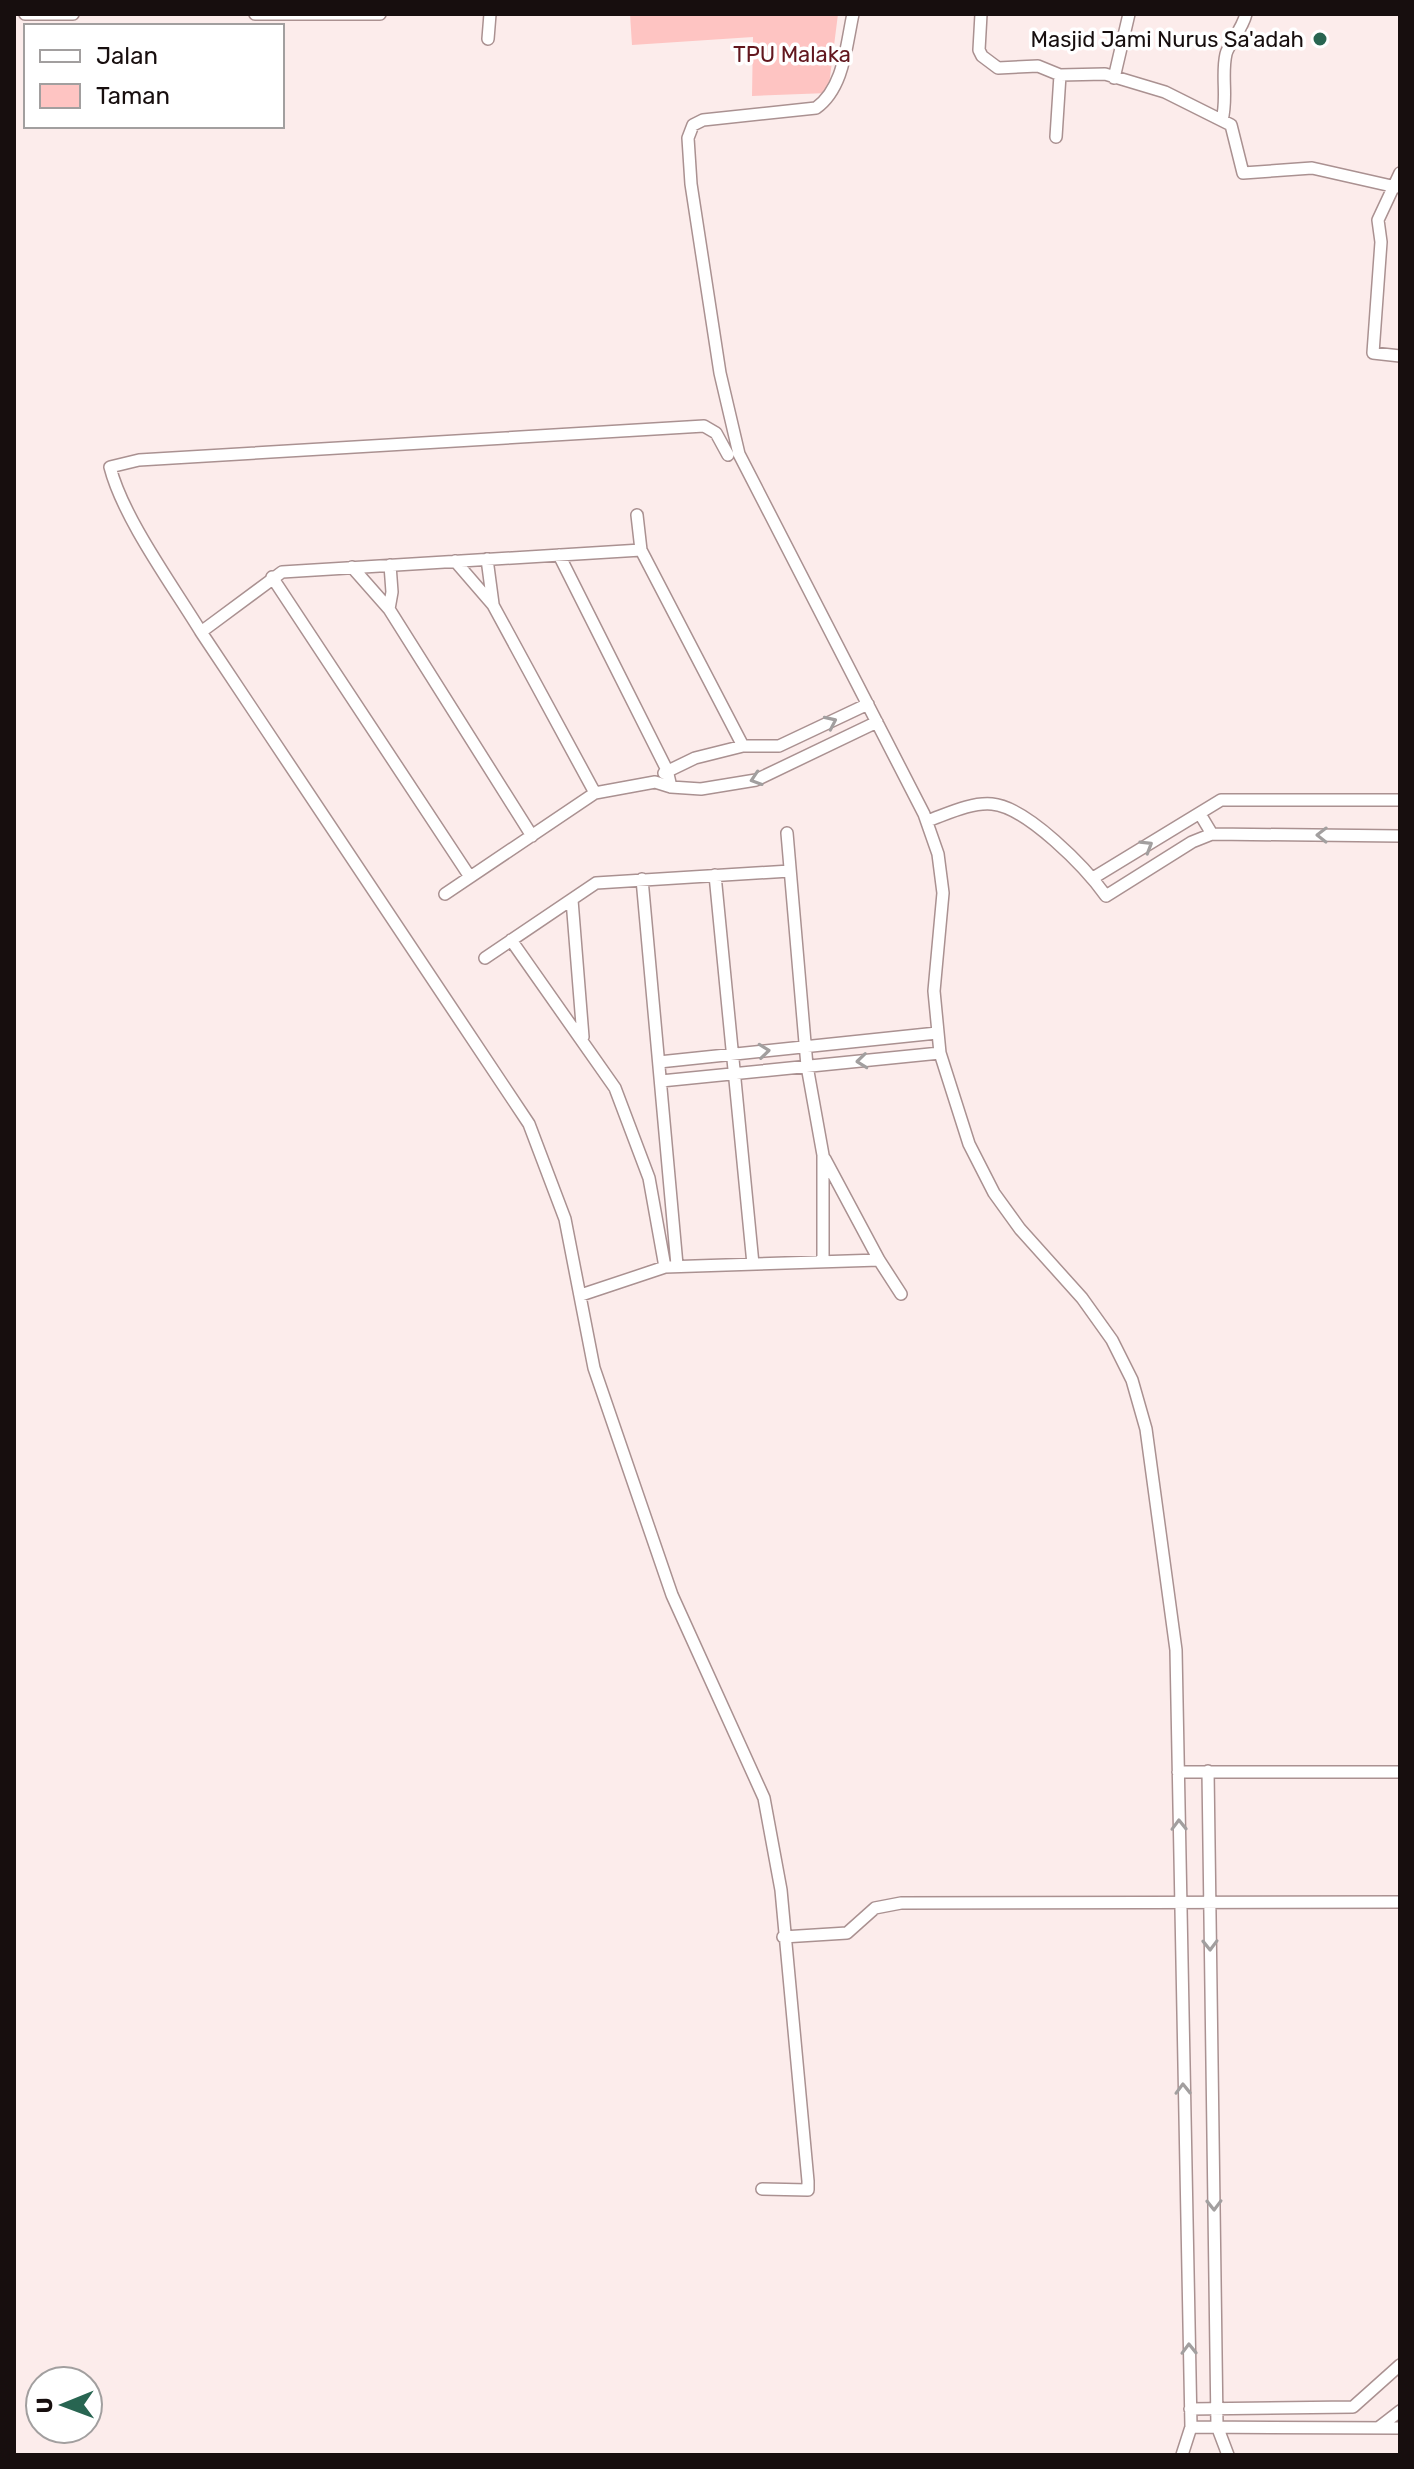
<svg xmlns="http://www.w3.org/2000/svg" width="1414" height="2469" viewBox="0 0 1414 2469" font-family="Rubik,sans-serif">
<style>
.green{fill:#fec4c2}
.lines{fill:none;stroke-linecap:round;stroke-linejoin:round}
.minor-casing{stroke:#aa9191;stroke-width:14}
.minor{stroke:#fff;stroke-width:11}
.oneway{stroke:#a29f9f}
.poi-dot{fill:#286551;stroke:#fff;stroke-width:3}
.labels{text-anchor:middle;stroke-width:7;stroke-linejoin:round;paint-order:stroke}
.poi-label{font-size:22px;fill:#170e0e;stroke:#fff;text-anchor:end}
.park-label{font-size:22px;fill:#62171e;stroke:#fff}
</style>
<rect width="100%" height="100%" fill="#fceceb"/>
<path class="green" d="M630,14H838L828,93L752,96L753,37L632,45Z"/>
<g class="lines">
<defs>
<path id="minor" d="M25,14H73
M255,14H380
M853,14C846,46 844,88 816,108L703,120L693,125L688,138L691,184L720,373L739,454L924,814L938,854L943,893L934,991L940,1053L969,1144L994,1193L1020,1229L1082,1298L1112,1340L1132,1380L1146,1429L1176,1650L1191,2427L1182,2455
M981,14L979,50L982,56L998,68L1038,66L1060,75L1105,74L1165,92L1231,125L1243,173L1312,168L1396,187
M488,39L490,14
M1114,78L1129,14
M1222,120C1228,98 1221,75 1226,54C1228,45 1242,30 1246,14
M1056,137L1060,75
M1400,173L1378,220L1381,242L1373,353L1400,356
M728,455L716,433L704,426L139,460L110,467C123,518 173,586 201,632L529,1124L565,1219L594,1368L672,1595L764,1798L781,1890L808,2181V2190L762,2189
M637,515L641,550L743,746
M559,555L667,770L671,787
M487,559L493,604
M455,561L493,605L595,793
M352,567L389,609L532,836
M272,577L470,877
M389,609L392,592L390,565
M201,632L282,572L641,550
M664,773L695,758L743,746H779L868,704
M1200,814L1212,834
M927,821C947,814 971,802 992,804C1027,807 1086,868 1106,896L1192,842L1212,834L1400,836
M787,833L807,1066L823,1155V1261
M715,875L753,1264
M1093,878L1221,800H1400
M642,879L677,1265
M445,894L595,793L655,782L671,787L701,789L756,780L877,722
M572,900L583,1037
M511,940L615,1088L649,1178L665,1267
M485,958L596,883L790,871
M659,1062L937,1033
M661,1081L940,1053
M825,1159L879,1260L901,1294
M581,1295L665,1267L879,1260
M1208,1771L1217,2426L1228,2455
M1178,1772H1400
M783,1937L847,1933L875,1908L901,1903L1400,1902
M1190,2409L1353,2407L1400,2365
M1191,2427L1400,2428
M1378,2428L1400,2411"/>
</defs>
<use href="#minor" class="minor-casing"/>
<use href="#minor" class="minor"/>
</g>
<defs><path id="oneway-chevron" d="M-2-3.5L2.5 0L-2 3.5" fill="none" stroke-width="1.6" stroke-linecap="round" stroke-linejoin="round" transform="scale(2)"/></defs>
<g class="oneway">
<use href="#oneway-chevron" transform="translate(831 722) rotate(-25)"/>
<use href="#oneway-chevron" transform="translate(756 779) rotate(162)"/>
<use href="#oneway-chevron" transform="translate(1322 835) rotate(-179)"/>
<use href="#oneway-chevron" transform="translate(1147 846) rotate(-31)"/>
<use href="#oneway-chevron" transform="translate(764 1051) rotate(-6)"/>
<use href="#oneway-chevron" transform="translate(862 1061) rotate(174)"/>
<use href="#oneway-chevron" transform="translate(1179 1825) rotate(-91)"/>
<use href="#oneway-chevron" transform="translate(1210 1945) rotate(89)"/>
<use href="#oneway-chevron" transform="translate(1183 2089) rotate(-91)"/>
<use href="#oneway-chevron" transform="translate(1214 2205) rotate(89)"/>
<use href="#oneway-chevron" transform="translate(1189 2349) rotate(-91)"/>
</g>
<circle class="poi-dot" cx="1320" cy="39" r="8"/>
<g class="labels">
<g class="poi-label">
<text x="1304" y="47">Masjid Jami Nurus Sa'adah</text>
</g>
<g class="park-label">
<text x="792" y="62">TPU Malaka</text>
</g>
</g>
<rect width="1414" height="2469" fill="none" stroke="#170e0e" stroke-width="32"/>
<rect x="24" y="24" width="260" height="104" fill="#ffffff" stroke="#a29f9f" stroke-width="2"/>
<rect x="40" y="50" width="40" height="12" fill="#ffffff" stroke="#a29f9f" stroke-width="2"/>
<text x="96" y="64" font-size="24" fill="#170e0e">Jalan</text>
<rect x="40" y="84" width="40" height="24" fill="#fec4c2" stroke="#a29f9f" stroke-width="2"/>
<text x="96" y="104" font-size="24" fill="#170e0e">Taman</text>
<g transform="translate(64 2405) rotate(269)"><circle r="38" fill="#ffffff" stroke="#a29f9f" stroke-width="2"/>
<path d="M0-6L14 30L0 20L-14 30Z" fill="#286551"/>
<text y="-12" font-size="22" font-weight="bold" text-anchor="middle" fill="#170e0e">U</text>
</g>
</svg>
